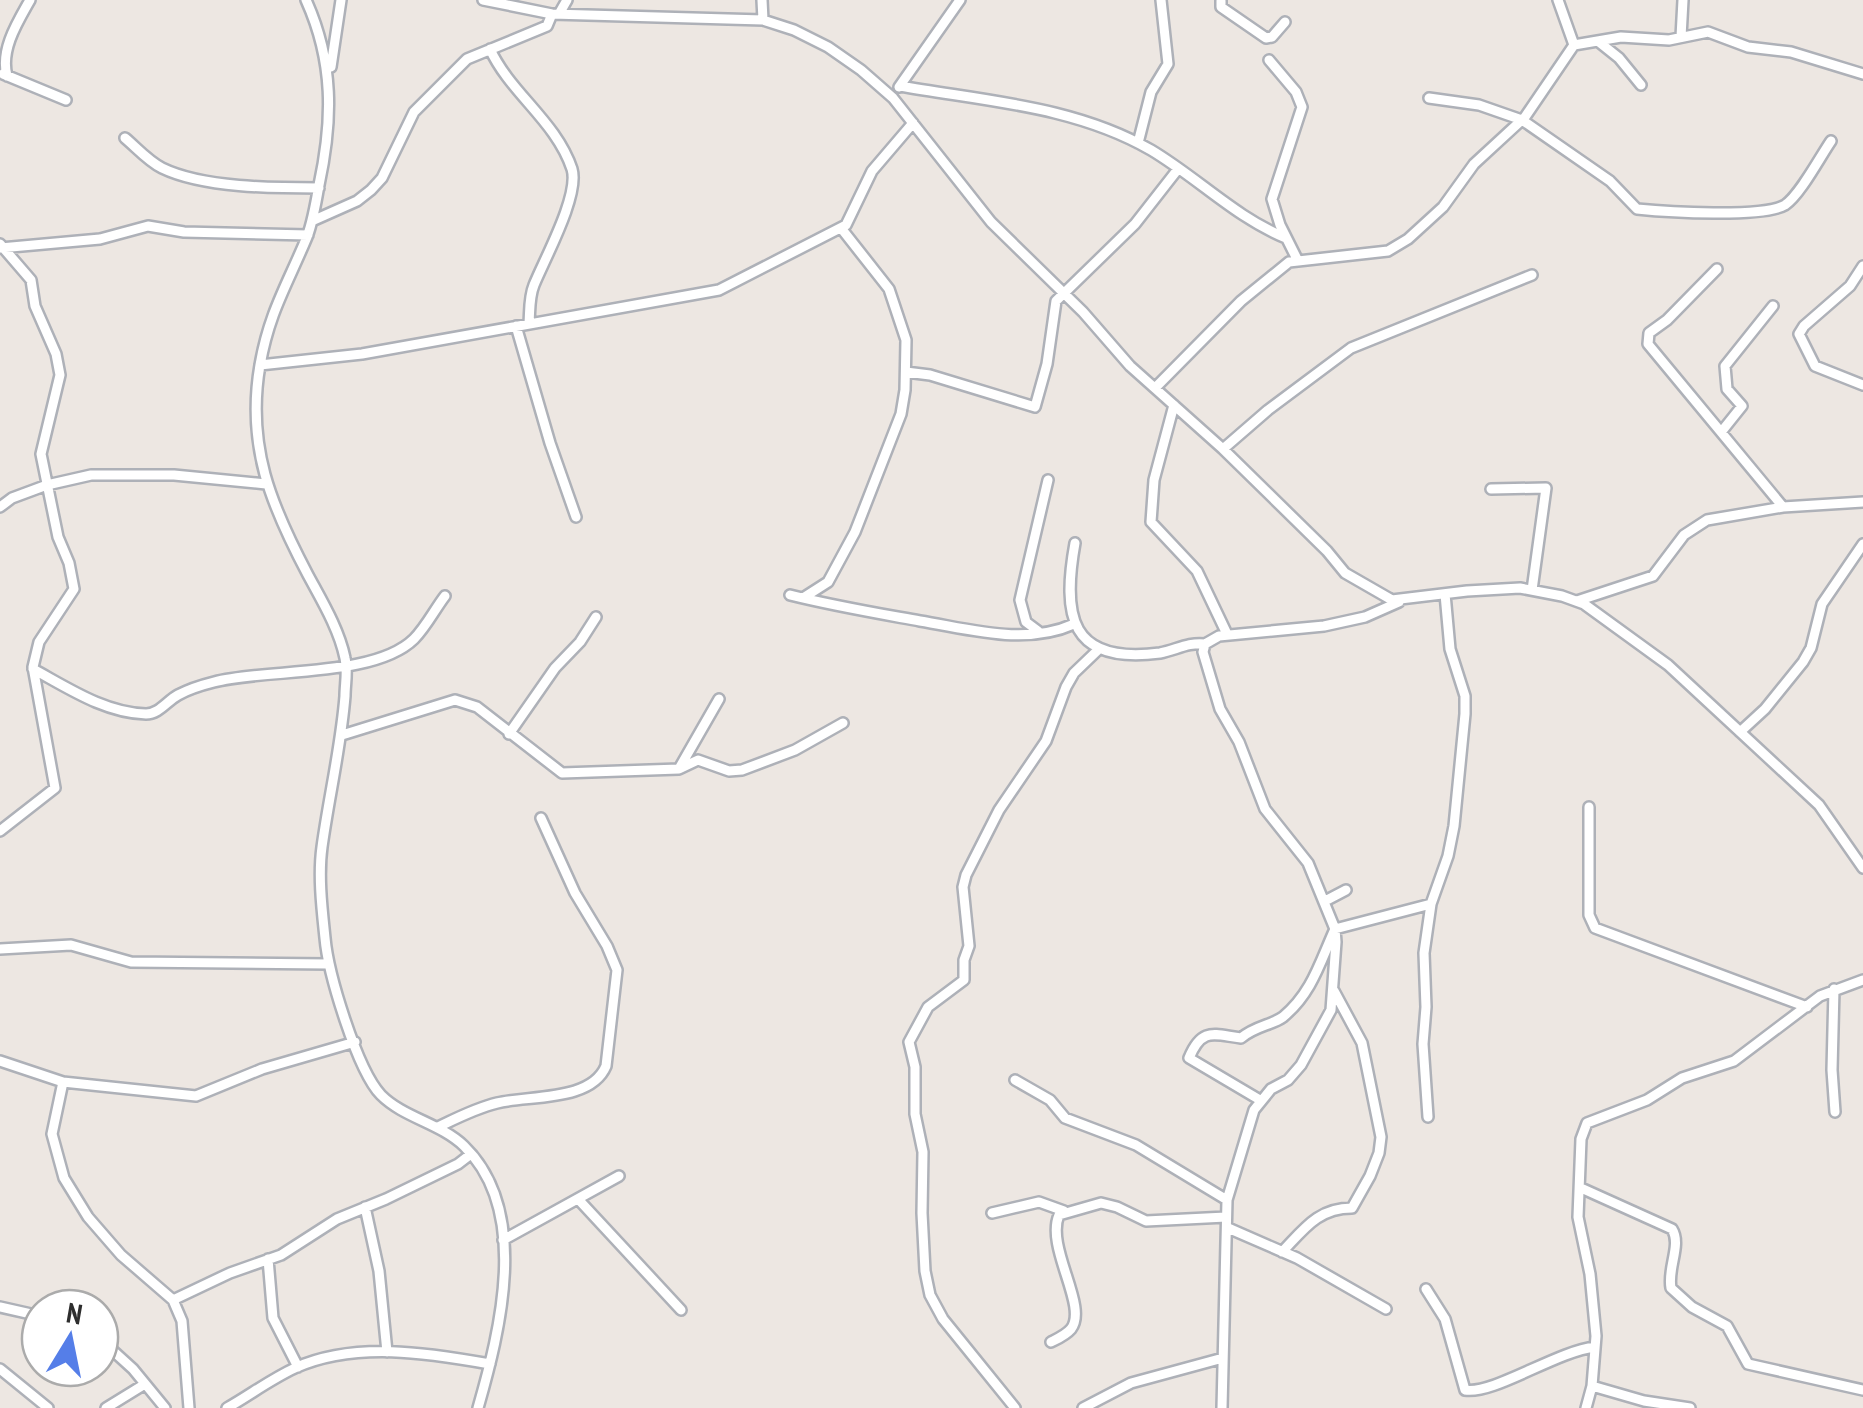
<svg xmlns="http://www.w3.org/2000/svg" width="1863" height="1408" viewBox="0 0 1863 1408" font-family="'PT Sans Narrow',sans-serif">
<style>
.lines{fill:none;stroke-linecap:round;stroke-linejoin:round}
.minor-casing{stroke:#aeb1b8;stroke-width:14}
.minor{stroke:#fff;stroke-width:9}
</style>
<rect width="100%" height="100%" fill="#ede7e2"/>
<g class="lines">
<defs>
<path id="minor" d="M306,0C334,62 333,120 319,185C316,203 313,221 307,237C287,285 269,313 260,365C246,446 271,505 308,575C322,601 339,629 345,658C348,671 345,684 345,696C341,747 329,796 322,847C318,876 322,909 325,938C328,973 357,1070 381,1095C404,1118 440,1123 464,1146C531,1211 500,1331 478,1408
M483,0L552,14L763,20L794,30L828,47L861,70L893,98L991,222L1083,312L1130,366L1223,449L1327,551L1345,573L1392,600L1467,591L1520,588L1562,596L1584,604L1668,665L1819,805L1863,868
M762,0L763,20
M1558,0L1574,45
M1221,1V7L1266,38L1272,37L1285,22
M559,14L567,0
M1681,37L1683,0
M1599,42L1619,58L1641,85
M490,49C510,93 556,121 572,169C580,195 544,260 534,285C529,297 530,310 529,323
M1269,60L1296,92L1302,107L1272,199L1280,225L1297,259
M331,67L341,0
M3,74L66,100
M7,76C0,50 17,23 30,0
M900,86C985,101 1075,106 1151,150C1198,178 1235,217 1286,238
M899,87L960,0
M1429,98L1479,105L1522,120L1610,181L1637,209C1666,212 1763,218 1785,205C1800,195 1820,157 1831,141
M125,138C137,148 148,161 162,168C203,188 274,188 319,188
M1138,143L1151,92L1168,64L1161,0
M312,221L357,201L371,190L382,178L414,112L467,59L547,26L552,14
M0,244L31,280L35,306L56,354L60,375L41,454L58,537L69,563L74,589L39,642L33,667L55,788L0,831
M0,248L100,239L148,226L184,232L308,235
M1863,266L1850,286L1804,326L1799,334L1815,366L1863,385
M1717,269L1667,320L1649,333L1648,344L1783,507
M516,326L550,443L576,517
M260,365L362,354L719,290L846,225L872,171L913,123
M906,372L930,375L1035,407L1047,364L1056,301L1135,224L1178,169
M1155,388L1241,301L1289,262L1388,251L1408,239L1443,207L1474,164L1525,117L1574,45L1621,37L1669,40L1708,32L1748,47L1791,52L1863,74
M1174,405L1154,480L1151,522L1197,571L1227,634
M1722,431L1742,406L1727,389L1725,366L1773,306
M1223,449L1268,410L1351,348L1532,275
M1491,489L1546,488L1532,590
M0,507L12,498L47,485L91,475H174L266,484
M1075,543C1062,615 1069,665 1160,653C1176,650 1188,642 1205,644
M790,595C834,606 876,613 920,621C970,629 1025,646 1074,624
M803,598L828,582L855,532L901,414L905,390L906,340L889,289L841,228
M1577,601L1653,576L1684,535L1707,520L1783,507L1863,502
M1038,631L1026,622L1020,600L1048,480
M33,669C68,688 105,713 146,714C159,714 167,701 178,695C189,689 202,685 214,682C268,668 374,678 414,639C426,627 435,609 445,596
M1740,732L1765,709L1803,662L1811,648L1822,604L1863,544
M509,734L555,668L580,642L596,617
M342,735L455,700L477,707L562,773L679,769L698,760L729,771L742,770L795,750L843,723
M680,767L719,699
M1589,807V915L1595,928L1807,1007
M1325,901L1346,890
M0,949L71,945L131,962L328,964
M1834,989L1832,1070L1835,1112
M0,1061L63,1082L196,1096L262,1069L355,1042
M1015,1080L1050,1100L1065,1118L1136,1145L1227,1200
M63,1082L52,1134L64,1178L88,1217L121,1255L173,1300L182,1321L189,1408
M1260,1100L1189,1058C1202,1026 1215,1035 1241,1038C1255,1026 1272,1025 1283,1017C1312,993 1320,962 1335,929L1431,904
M1428,1117L1423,1044L1426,1007L1424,953L1431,904L1448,856L1454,826L1465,714V696L1450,649L1445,594
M438,1127C457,1118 476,1108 497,1103C529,1095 591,1102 606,1066L617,970L607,946L575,893L541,818
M1581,1188L1672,1229C1682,1245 1667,1268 1671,1288L1692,1307L1727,1326L1748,1364L1863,1390
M578,1199L681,1310
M365,1207L379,1271L387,1352
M992,1213L1039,1202L1064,1211
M1228,1228L1297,1258L1386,1309
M503,1240L619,1176
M1282,1252C1304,1229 1318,1208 1352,1208L1370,1176L1379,1153L1381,1137L1362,1043L1334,991
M268,1259L273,1318L298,1367
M1426,1289L1445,1319L1465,1390C1493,1395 1557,1351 1595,1347
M173,1300L230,1273L281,1255L337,1219L386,1199L458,1164L471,1154
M0,1307L40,1316
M100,1339L133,1369L165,1408
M1051,1342C1057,1339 1066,1335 1071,1329C1089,1307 1045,1247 1059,1215L1101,1203L1117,1207L1146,1221L1226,1217
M0,1369L48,1408
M1592,1386L1644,1401L1690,1408
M106,1408L145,1384
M227,1408C250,1395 271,1379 295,1368C355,1341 428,1353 490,1364
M1015,1408L943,1319L930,1295L925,1271L922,1213L923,1152L915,1114V1067L909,1042L928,1007L964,980V960L969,946L963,887L966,875L999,810L1046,741L1066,687L1074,673L1099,649
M1083,1408L1131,1383L1223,1358
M1222,1408L1227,1200L1254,1110L1271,1089L1288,1080L1301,1065L1331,1010L1336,942L1335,929L1308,863L1265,809L1239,742L1220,709L1203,652L1205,644L1219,636L1324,626L1365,617L1399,602
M1586,1408L1592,1386L1596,1336L1590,1274L1578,1217L1581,1139L1587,1123L1647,1100L1682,1078L1734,1061L1820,996L1863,980"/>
</defs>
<use href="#minor" class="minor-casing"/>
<use href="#minor" class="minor"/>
</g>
<g transform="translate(70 1338) rotate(10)"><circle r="48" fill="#ffffff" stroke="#ababab" stroke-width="2.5"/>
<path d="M0-8L18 38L0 25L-18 38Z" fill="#557ee8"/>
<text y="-15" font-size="28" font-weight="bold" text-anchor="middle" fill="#2e2e2e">N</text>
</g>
</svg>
